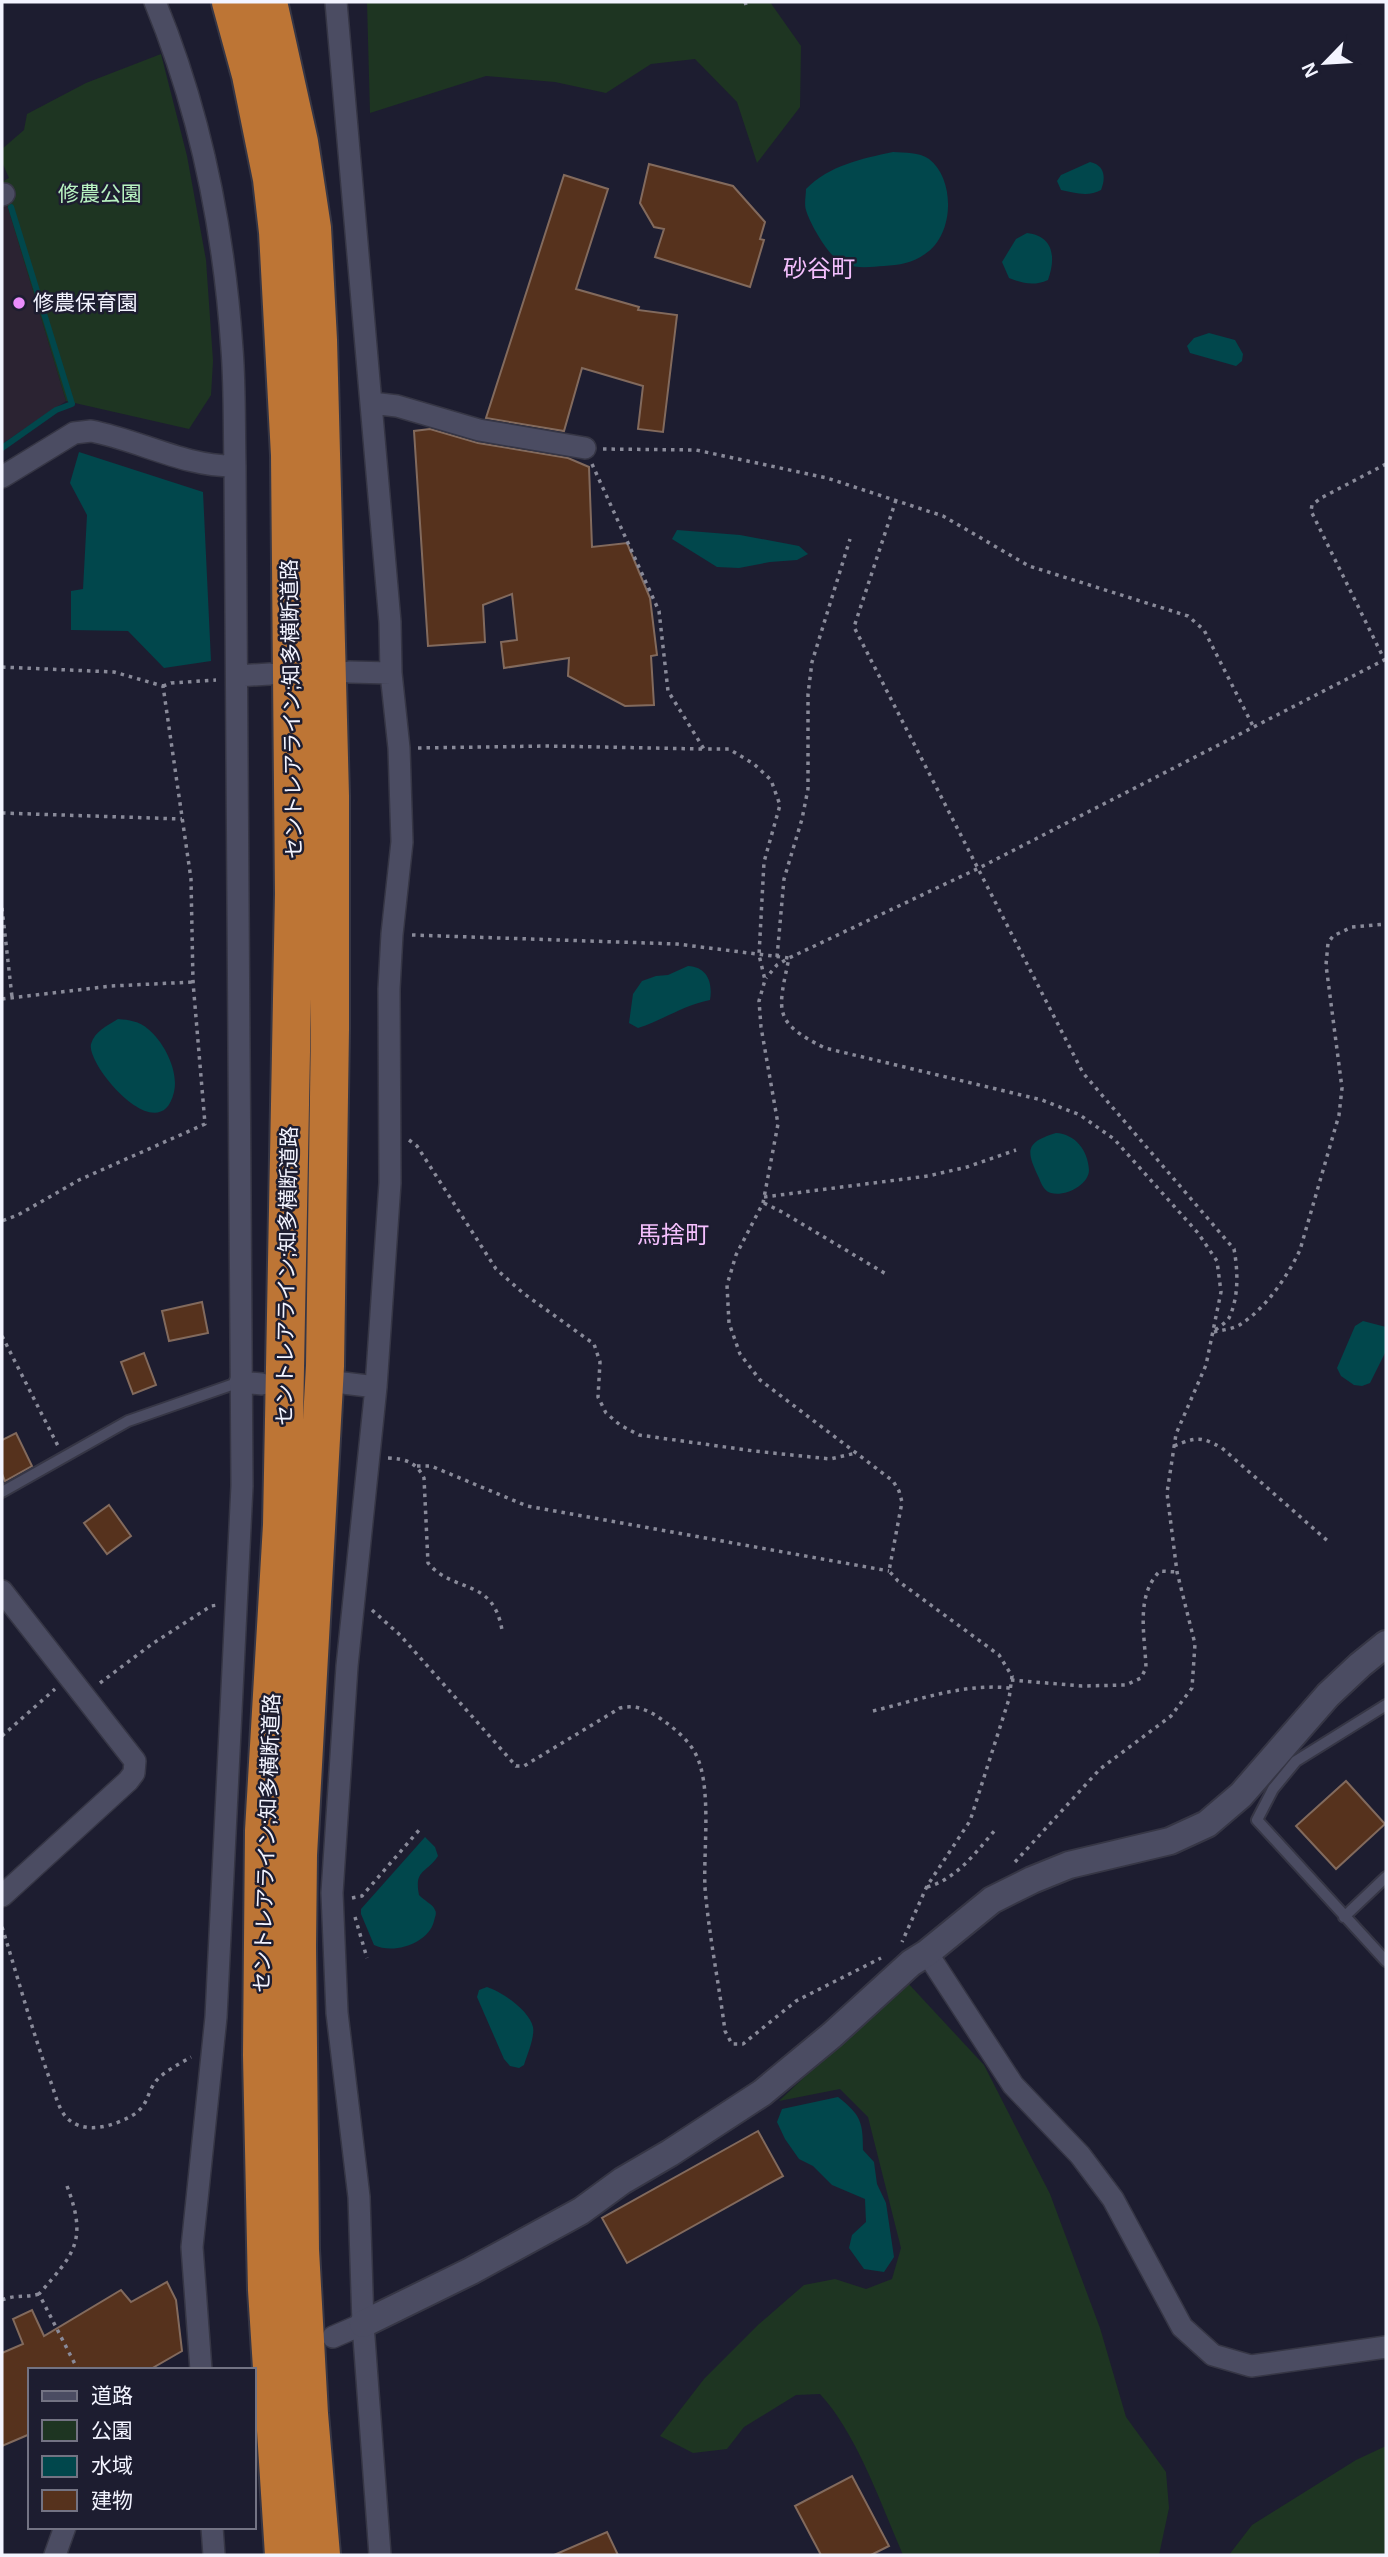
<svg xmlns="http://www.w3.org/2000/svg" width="1388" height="2557" viewBox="0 0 1388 2557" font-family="Helvetica,'Noto Sans JP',sans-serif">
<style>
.education{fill:#2b2332}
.green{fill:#1e3522}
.water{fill:#01474c}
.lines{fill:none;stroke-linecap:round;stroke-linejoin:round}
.stream{stroke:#01474c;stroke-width:6}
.building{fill:#56321d;stroke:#826a5d;stroke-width:2}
.service-casing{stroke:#363645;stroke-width:14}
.minor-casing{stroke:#363645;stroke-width:24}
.tertiary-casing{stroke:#363645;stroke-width:30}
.motorway-casing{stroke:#363645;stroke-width:42}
.path{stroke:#898a99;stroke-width:3.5;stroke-dasharray:3.5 5;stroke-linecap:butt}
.service{stroke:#4b4c62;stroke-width:10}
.minor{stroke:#4b4c62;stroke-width:21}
.tertiary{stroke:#4b4c62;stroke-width:26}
.motorway{stroke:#bd7535;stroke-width:38}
.poi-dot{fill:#eb8dfc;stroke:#1d1d30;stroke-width:2.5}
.labels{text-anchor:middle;stroke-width:5;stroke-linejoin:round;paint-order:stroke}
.park-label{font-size:21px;fill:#b8f3c1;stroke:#1d1d30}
.poi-label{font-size:21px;fill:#f3f4ff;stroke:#1d1d30;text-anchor:start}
.street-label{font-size:21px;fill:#f3f4ff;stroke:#1d1d30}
.quarter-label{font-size:24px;fill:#f4bffd;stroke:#1d1d30}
</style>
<rect width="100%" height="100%" fill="#1d1d30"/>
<path class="education" d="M7,204L66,401L2,444V205Z"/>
<path class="green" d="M367,2H770L801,46L800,107L757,163L737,102L695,59L651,64L606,93L555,82L486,76L370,113Z
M161,54L187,156L206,260L213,361L211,395L189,429L66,401L2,188V182L9,178L2,162V149L24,130L27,114L86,83Z
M906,1981L984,2065L1050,2194L1100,2328L1126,2417L1166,2472L1169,2508L1159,2555H903C881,2504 857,2434 820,2394L796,2395L744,2427L727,2449L693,2453L660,2436L704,2379L759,2324L804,2285L835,2279L866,2289L892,2279L901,2248L868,2117L840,2089L779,2101Z
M1386,2446V2555H1229L1252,2525L1356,2460Z"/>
<path class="water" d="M893,152C905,153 919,152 929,159C956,180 954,236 925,254C913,263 899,265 884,266C871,267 855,269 842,263C829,257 810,224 806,210C804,204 806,195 806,189C830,165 861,159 893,152Z
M1090,162C1105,165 1106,178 1101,190C1089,197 1074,193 1061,190L1057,181L1061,175Z
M1027,233C1054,236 1056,258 1048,280C1034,286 1024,284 1009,278L1002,262L1016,239Z
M1209,333L1235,340L1243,354L1242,361L1236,366L1190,353L1187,346L1194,338Z
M79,452L203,492L211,661L164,668L128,631L71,630V591L83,589L87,515L70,483Z
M677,530L740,535L778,542L799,546L808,554L797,560L770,562L739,568L717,567L672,539Z
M688,966C707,967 713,982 710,1000C684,1005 663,1020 638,1028L629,1023L633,994L642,981L656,976L668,975Z
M118,1019C129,1020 139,1021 148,1029C164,1042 179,1071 174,1092C160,1152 86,1065 91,1044C95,1031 107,1026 118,1019Z
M1056,1133C1075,1134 1088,1150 1089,1170C1089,1185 1065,1197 1051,1193C1043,1191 1041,1182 1038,1176C1025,1149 1027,1142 1056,1133Z
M1363,1321L1386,1327V1351L1370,1383L1362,1386L1354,1385L1341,1376L1337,1368L1355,1326Z
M425,1837L435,1847L438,1856C426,1874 414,1869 419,1895C423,1900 433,1904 435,1910C437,1913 435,1917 434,1921C429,1943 394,1955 374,1945L361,1914V1909Z
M487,1987C502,1992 529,2010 533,2027C535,2037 527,2055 524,2065L519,2068L510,2066L504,2059L477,1997L479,1990Z
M838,2097C861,2115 863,2122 863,2150L874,2162L877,2184L886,2203L894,2257L884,2272L864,2269L849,2248L852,2235L866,2222L865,2199L832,2185L813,2166L799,2159L785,2139L777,2122L782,2109Z"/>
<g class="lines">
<path class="stream" d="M2,448L56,410L72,404L11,207"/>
</g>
<path class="building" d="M649,164L733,186L765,222L760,239L764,240L750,287L655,257L664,229L654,227L640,203Z
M564,175L608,189L576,289L639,307L638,310L677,315L663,432L638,429L643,386L582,368L564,431L486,418Z
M430,429L478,443L568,458L589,467L592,547L627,543L650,598L657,655L651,656L654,705L625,706L568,676L569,658L504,668L501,642L517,640L512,594L483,605L485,642L428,646L414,431Z
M202,1302L208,1333L169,1341L162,1311Z
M144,1353L156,1385L133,1394L121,1362Z
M16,1433L32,1466L5,1481L2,1474V1440Z
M109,1505L131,1536L107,1554L84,1523Z
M1346,1781L1385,1824L1336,1869L1296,1826Z
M758,2131L783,2176L627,2263L602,2218Z
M167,2282L176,2300L182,2351L149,2370H30V2434L2,2446V2353L23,2344L13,2319L32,2310L44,2336L121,2290L131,2302Z
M852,2476L889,2546L871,2555H821L795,2506Z
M607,2532L618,2555H554Z"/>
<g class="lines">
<defs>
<path id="service" d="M2,1492L128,1421L240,1382
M1386,1705L1296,1761L1273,1789L1257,1820L1386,1961
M1344,1917L1386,1877"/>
<path id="minor" d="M155,2C200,111 224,231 232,349C235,387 234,427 235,466L242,1486L216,2017L192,2247L201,2370
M336,2L390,622L391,673L399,748L402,842L392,934L389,989L390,1183L376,1387L347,1666L332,1893L337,2013L359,2197L363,2324L380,2555
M2,195L4,194
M371,403L397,406L479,430L585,448
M2,477L74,433L91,431C139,440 185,467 235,466
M349,672L391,673
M237,676L270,674
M240,1382L262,1384
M343,1383L376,1387
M2,1591L135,1761L134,1773L128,1781L2,1896
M927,1953L1013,2085L1080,2155L1113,2199L1182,2327L1213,2355L1251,2366L1386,2347
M333,2337L363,2324
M212,2527L214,2555
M55,2555L65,2527"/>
<path id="tertiary" d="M363,2324L471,2271L581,2211L622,2181L670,2153L762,2093L832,2035L911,1963L927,1953L992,1900L1032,1880L1069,1865L1170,1841L1207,1824L1241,1795L1328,1695L1360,1665L1386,1644"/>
<path id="motorway" d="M231,2L251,75L272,179L278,232L290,455L294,894L282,1525L264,1831L262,2055L267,2290L284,2555
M268,2L299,142L312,228L318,340L330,796V1029L325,1366L298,1855L297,1946L300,2250L309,2414L321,2555"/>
</defs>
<use href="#service" class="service-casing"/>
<use href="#minor" class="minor-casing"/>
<use href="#tertiary" class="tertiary-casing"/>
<use href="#motorway" class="motorway-casing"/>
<path class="path" d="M745,2L746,5
M603,449L696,450L827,478L943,516L1029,566L1188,616L1204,630L1254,728
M592,464L659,611L668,691L704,749H729L754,764L771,780L780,805L764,862L759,955L765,980L759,1001L761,1027L778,1124L763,1203L736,1255L727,1285L729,1323L740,1354L760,1380L893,1481L899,1491L902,1502L889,1571L898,1581L999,1655L1012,1676L1009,1699L970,1821L927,1886L902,1942
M1386,464L1321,498L1312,505L1311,511L1386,663
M896,500L854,627L1083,1073L1234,1249C1238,1271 1239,1297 1229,1318C1226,1323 1217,1328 1212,1333
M2,667L114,672L163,686L191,879L193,982L205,1124L79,1180L18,1215L2,1221
M163,686L171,683L216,680
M418,748L547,746L704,749
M2,813L182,819
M2,908L12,997
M412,935L677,944L789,958L777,965L766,978
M777,957L784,879L802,819L808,789V694L812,662L850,539
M2,999L111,986L193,982
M409,1140L417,1146L496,1269L523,1293L594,1344L600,1362L598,1397L606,1413L620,1425L639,1435L754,1451L830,1459L856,1453
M764,1197L928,1176L967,1167L1016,1150
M764,1203L782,1212L886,1274
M1214,1332C1222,1330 1234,1329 1241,1324C1266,1308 1287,1277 1300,1250L1339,1115L1342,1088L1326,965L1328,943L1333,936L1352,927L1386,924
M2,1336L58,1446
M1174,1446C1197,1437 1200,1436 1222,1448L1330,1543
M388,1458C406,1459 416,1462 424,1478L428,1563C454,1594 493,1577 502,1630
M417,1466H431L527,1506L889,1571
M372,1610L400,1635L516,1766H524L620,1708C637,1704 650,1711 664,1721C675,1729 687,1739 694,1751C713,1782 703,1851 705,1888C709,1936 719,1984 725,2031L732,2044H743L796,2001L881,1958
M1011,1680L1082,1686L1126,1685L1141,1678L1146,1668C1145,1635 1135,1596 1160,1571L1177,1572
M100,1683L152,1644L211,1606L218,1605
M873,1711C918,1700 964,1683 1010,1688
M2,1736L55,1689
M1015,1862L1100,1769L1171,1716L1192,1688L1195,1644L1177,1572L1167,1493L1176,1434L1206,1365L1221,1292L1217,1261L1198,1233L1114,1139L1080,1115L1042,1100L825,1048C772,1022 778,1011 789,958L979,868L1386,659
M927,1887C957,1879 976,1852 996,1829
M352,1898L362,1896L420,1829
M355,1917L367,1958
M2,1927C18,1978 32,2030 50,2080C55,2092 58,2110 68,2119C86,2135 114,2126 133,2115C149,2105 146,2094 156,2081C165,2071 179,2064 191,2057
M67,2186C88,2241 74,2254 39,2294L78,2370
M2,2300C17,2294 26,2298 39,2294"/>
<use href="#service" class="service"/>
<use href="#minor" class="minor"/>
<use href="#tertiary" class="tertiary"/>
<use href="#motorway" class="motorway"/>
</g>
<circle class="poi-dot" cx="19" cy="303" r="7"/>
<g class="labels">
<g class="park-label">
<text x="100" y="201">修農公園</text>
</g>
<g class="poi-label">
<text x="33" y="310">修農保育園</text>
</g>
<g class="street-label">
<text transform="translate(292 709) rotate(-91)" y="7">セントレアライン;知多横断道路</text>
<text transform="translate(287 1276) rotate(-89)" y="7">セントレアライン;知多横断道路</text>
<text transform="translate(267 1843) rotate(-88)" y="7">セントレアライン;知多横断道路</text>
</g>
<g class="quarter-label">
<text x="819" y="277">砂谷町</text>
<text x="673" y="1243">馬捨町</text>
</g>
</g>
<rect width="1388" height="2557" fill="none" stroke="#f3f4ff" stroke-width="7"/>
<rect x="28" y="2368" width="228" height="161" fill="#1d1d30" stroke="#737383" stroke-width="2"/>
<rect x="42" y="2391" width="35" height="10" fill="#4b4c62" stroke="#737383" stroke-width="2"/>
<text x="91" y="2403" font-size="21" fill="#f3f4ff">道路</text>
<rect x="42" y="2420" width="35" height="21" fill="#1e3522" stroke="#737383" stroke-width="2"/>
<text x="91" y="2438" font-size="21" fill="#f3f4ff">公園</text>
<rect x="42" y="2456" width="35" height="21" fill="#01474c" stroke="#737383" stroke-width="2"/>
<text x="91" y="2473" font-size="21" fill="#f3f4ff">水域</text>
<rect x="42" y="2490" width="35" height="21" fill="#56321d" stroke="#737383" stroke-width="2"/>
<text x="91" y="2508" font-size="21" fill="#f3f4ff">建物</text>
<g transform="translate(1325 63) rotate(245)" stroke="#1d1d30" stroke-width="5" paint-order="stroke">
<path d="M0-5L12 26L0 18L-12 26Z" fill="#f3f4ff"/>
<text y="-10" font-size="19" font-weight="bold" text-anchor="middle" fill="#f3f4ff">N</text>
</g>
</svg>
